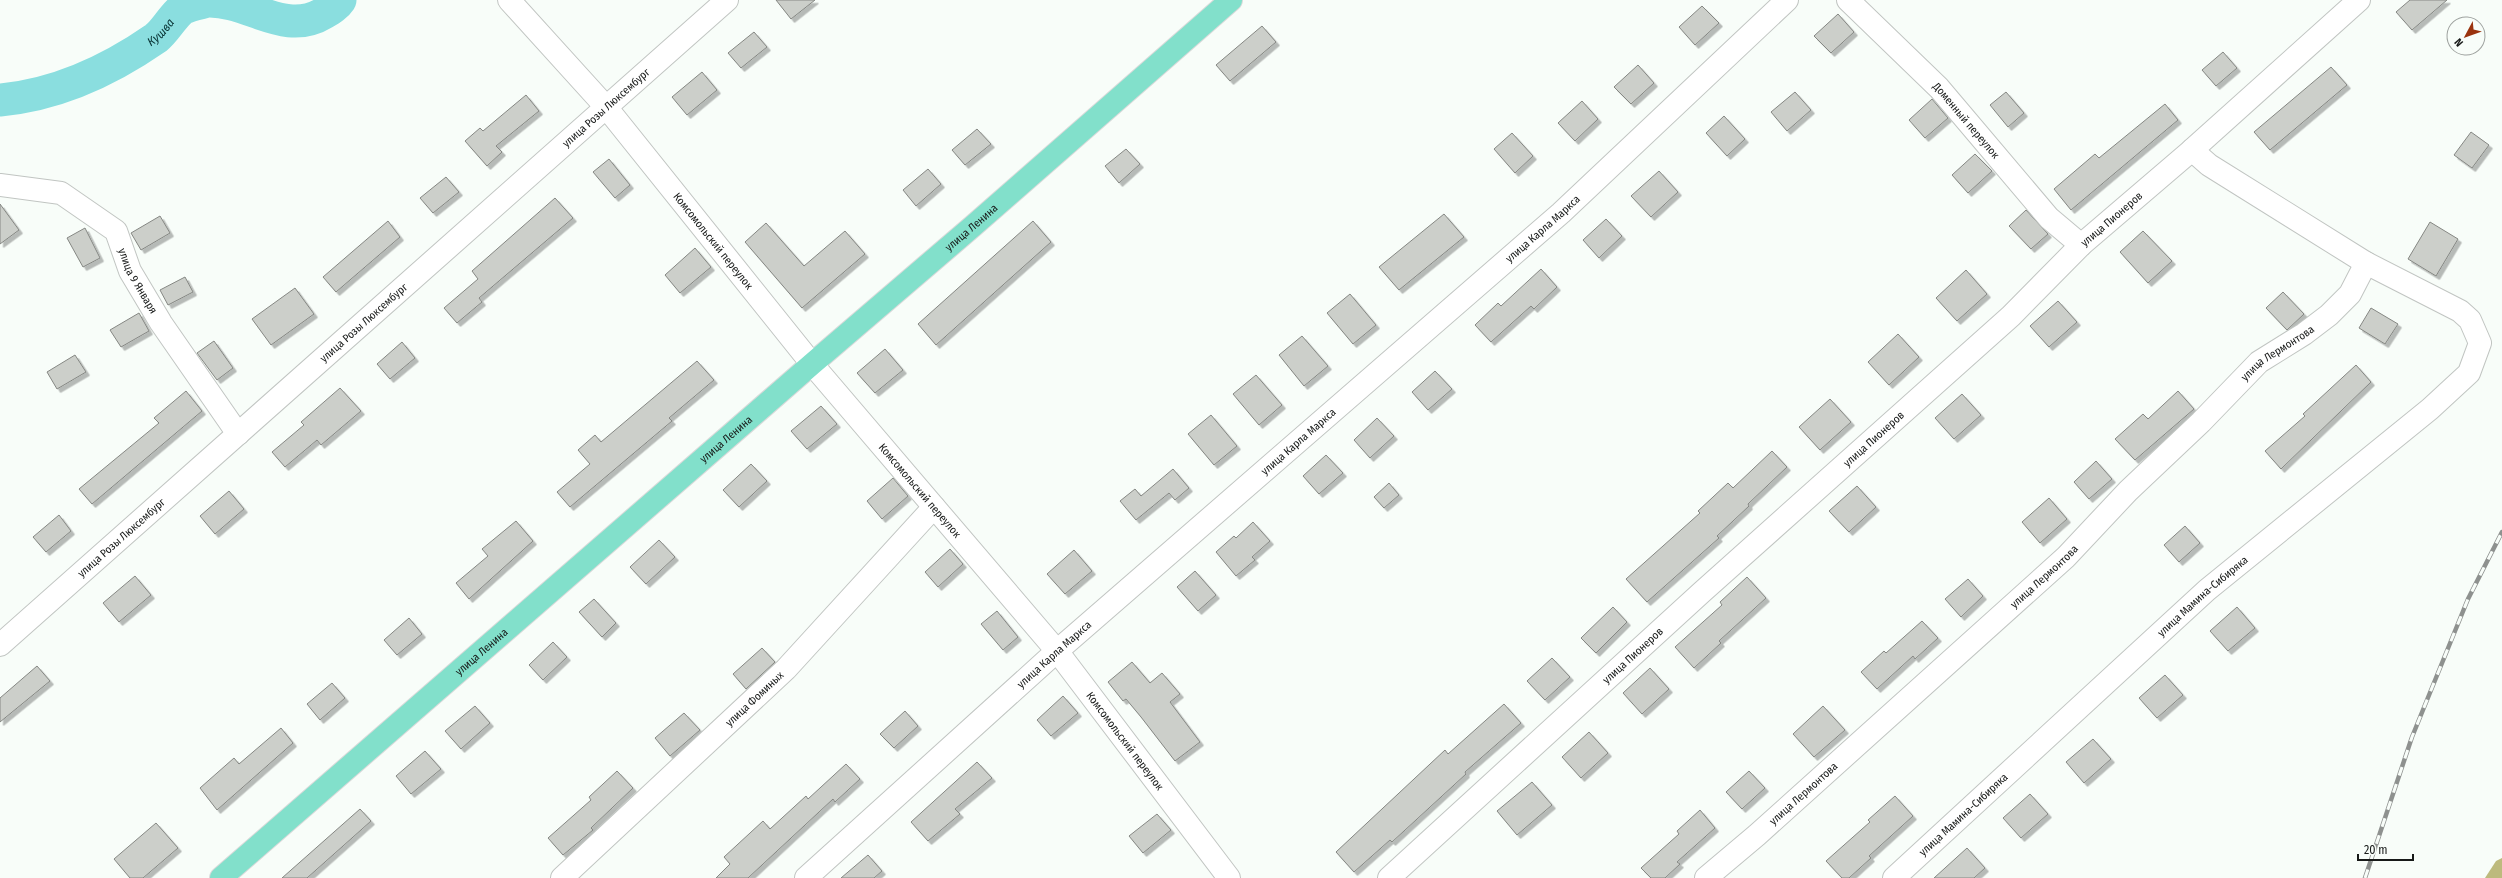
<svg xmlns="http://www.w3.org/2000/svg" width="2502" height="878" viewBox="0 0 2502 878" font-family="'Fira Sans Condensed',sans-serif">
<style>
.forest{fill:#bdba7d}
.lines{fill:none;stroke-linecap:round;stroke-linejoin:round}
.river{stroke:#8adedf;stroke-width:33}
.building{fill:#cccfca;stroke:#858783;filter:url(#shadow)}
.minor-casing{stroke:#c1c5c2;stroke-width:24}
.major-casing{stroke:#dadada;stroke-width:24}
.minor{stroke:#fff;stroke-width:22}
.major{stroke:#82e0cb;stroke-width:22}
.rail-casing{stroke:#8e918f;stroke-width:4.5}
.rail{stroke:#f8fdf9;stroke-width:3;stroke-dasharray:9;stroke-linecap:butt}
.labels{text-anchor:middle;stroke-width:3;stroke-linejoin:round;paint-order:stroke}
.street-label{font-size:11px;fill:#171918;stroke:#f8fdf9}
.water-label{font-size:12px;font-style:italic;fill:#083233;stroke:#f8fdf9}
</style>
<defs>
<filter id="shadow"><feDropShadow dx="3.5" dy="3.5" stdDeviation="0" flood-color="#0004"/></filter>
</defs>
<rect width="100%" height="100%" fill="#f8fdf9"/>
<path class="forest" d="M2502,858V878H2485L2496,861Z"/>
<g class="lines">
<path class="river" id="s1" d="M0,100C56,95 110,70 156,38C166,30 172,17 182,9C189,5 201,3 208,1C249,0 285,37 324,13C331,9 336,6 340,0"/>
</g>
<path class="building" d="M776,0H815L791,19Z
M2410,0H2447L2412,30L2396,12Z
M1702,6L1719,23L1695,45L1679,27Z
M1838,14L1854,32L1831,53L1814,36Z
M1262,26L1276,42L1230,81L1216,65Z
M754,32L767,47L741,68L728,53Z
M2223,52L2237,68L2216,86L2202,70Z
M1638,65L1654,83L1631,104L1614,87Z
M2331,67L2347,85L2270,150L2254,132Z
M702,72L717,90L687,115L672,97Z
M1795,92L1811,110L1787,131L1771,112Z
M2006,92L2024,113L2008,127L1990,105Z
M526,95L539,111L496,146L502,152L487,166L465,141L480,128L483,131Z
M1932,99L1948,118L1925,138L1909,120Z
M1582,101L1598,119L1575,141L1558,123Z
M2165,104L2178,120L2071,210L2054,189L2095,154L2099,158Z
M1724,116L1745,139L1727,156L1706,133Z
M977,129L991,144L965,165L952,150Z
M2471,132L2489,145L2472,168L2454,155Z
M1512,133L1533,156L1515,173L1494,149Z
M1126,149L1140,164L1119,183L1105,166Z
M1975,154L1992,171L1968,193L1952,175Z
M609,159L630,185L615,198L593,172Z
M928,169L941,184L916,206L903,190Z
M1659,171L1678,192L1651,217L1631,196Z
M446,177L459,192L433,213L420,198Z
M555,198L573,218L479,298L482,302L457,323L444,308L478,279L472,271Z
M0,204L19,230L0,244Z
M2026,210L2048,234L2031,249L2009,226Z
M1444,214L1464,237L1399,290L1379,267Z
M160,216L170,233L141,250L131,233Z
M1606,219L1622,236L1599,258L1583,240Z
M388,221L400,237L336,292L323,277Z
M1033,221L1051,242L936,345L918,324Z
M2430,222L2458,239L2436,276L2408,259Z
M766,223L804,266L845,231L865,254L802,308L745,242Z
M85,228L100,258L83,267L67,238Z
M2143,231L2172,261L2148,283L2120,252Z
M695,248L711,267L680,293L665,275Z
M1541,269L1557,287L1534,309L1531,306L1491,342L1475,325L1498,303L1501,306Z
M1966,270L1987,294L1957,321L1936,298Z
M185,277L193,292L168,305L160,290Z
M295,288L314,314L271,345L252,319Z
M2283,292L2304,314L2287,330L2266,308Z
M1350,294L1376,325L1353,344L1327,313Z
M2058,301L2077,322L2049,347L2030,326Z
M2371,308L2398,324L2385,344L2359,328Z
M139,313L149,331L121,347L110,330Z
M1898,334L1919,357L1889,385L1868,362Z
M1302,336L1328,366L1304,386L1279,355Z
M214,341L233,368L217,380L197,353Z
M402,342L415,358L390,379L377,364Z
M885,349L903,370L875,393L857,373Z
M75,355L86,372L57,389L47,372Z
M697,361L714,380L669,418L672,421L570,507L557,492L590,464L578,450L595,435L601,442Z
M2356,365L2371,382L2281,469L2265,451L2305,416L2303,414Z
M1435,371L1452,389L1428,410L1412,392Z
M1256,375L1282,405L1259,425L1233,394Z
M340,388L361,411L321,445L317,440L285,467L272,452L304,425L301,422Z
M186,391L202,411L92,504L79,489L159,423L154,418Z
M2178,391L2194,409L2135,460L2115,439L2143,414L2148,419Z
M1962,394L1981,415L1954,439L1935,418Z
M1830,399L1851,422L1820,450L1799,427Z
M821,406L837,424L807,449L791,431Z
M1211,415L1237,446L1214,465L1188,434Z
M1377,418L1394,436L1370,458L1354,440Z
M1772,451L1787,467L1748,504L1749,506L1717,536L1719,538L1647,602L1626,579L1700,513L1698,511L1728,483L1733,488Z
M1326,455L1343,473L1319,494L1303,476Z
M2096,461L2112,479L2089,499L2074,482Z
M751,464L767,481L739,507L723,490Z
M1173,469L1189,488L1175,500L1169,493L1136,520L1120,501L1135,489L1141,496Z
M893,478L908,496L882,519L867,501Z
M1389,483L1399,495L1384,508L1374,497Z
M1857,486L1876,507L1849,532L1829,511Z
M229,491L244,509L215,534L200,516Z
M2049,498L2067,519L2040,543L2022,522Z
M59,515L71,531L46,552L33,537Z
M516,521L533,541L469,599L456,583L488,556L482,549Z
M1253,522L1270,541L1252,557L1255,560L1236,576L1216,552L1234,536L1236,538Z
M2185,526L2200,543L2179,562L2164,545Z
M659,540L675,557L646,584L630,567Z
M950,549L963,564L938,587L925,572Z
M1074,550L1092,571L1065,594L1047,574Z
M1195,571L1216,595L1198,611L1177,587Z
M135,576L151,595L119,622L103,603Z
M1747,577L1766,598L1719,641L1721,643L1694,668L1675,647L1722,605L1720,602Z
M1968,579L1983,596L1961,617L1945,599Z
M594,599L616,623L602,637L579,612Z
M1613,607L1627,622L1596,653L1581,638Z
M2237,607L2255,628L2228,651L2210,631Z
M997,611L1018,637L1003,650L981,624Z
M409,618L422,634L397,655L384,640Z
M1922,621L1938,638L1915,659L1913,656L1877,689L1861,672L1884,651L1886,653Z
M553,642L567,657L543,680L529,665Z
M762,648L775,662L746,689L733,674Z
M1552,658L1570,677L1545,700L1527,681Z
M1132,662L1150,683L1162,673L1180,694L1170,702L1200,742L1175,761L1141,717L1126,699L1123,701L1108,682Z
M37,666L50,681L0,722V698Z
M1650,668L1669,689L1642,714L1623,693Z
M2165,675L2183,695L2157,718L2139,698Z
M332,683L345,698L320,720L307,704Z
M1063,696L1078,713L1051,736L1037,720Z
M1504,704L1521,723L1465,772L1466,774L1392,842L1390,840L1354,872L1336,852L1445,750L1448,754Z
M475,706L490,723L461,749L445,731Z
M1823,706L1845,730L1814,757L1793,734Z
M905,711L918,726L894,748L880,734Z
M684,713L700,730L670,756L655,738Z
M281,728L293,743L217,810L200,788L234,758L239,764Z
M1589,732L1608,753L1581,778L1562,757Z
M2093,739L2111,759L2084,783L2066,762Z
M425,751L441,769L411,794L396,776Z
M977,762L992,778L955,809L960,814L928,841L911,822Z
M846,764L860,779L835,802L833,799L748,878H716L730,864L724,857L763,821L770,829L806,796L808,799Z
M617,771L633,788L591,828L593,830L563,855L548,838L591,800L589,797Z
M1749,771L1765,788L1742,809L1726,792Z
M1532,782L1552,805L1517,835L1497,811Z
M2030,794L2048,814L2021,838L2003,818Z
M1895,796L1913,816L1869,856L1871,858L1849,878H1842L1826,861L1870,822L1868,820Z
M360,809L371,821L343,846L307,878H282Z
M1700,810L1715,828L1677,862L1680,864L1665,878H1651L1641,868L1679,834L1677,831Z
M1157,814L1171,830L1143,853L1129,836Z
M156,823L178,848L143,878H130L114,859Z
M1967,848L1985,868L1974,878H1934Z
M868,855L882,871L874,878H841Z"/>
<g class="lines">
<defs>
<g id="minor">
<path id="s2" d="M509,0L606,107L812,364L1057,651L1229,878"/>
<path id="s3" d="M1848,0L1939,88L2049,218L2081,245"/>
<path id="s4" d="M0,185L61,193L116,231L130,271L161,323L238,434"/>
<path id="s5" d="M0,645L727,0"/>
<path id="s6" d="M562,878L786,669L934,507"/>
<path id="s7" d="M806,878L1057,651L1561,213L1787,0"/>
<path id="s8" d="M1389,878L1702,592L2011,316L2081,245L2192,150L2359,0"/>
<path id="s9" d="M1706,878L1757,835L2066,557L2128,491L2201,422L2259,362L2304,334L2329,315L2350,294L2366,263"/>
<path id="s10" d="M1894,878L2207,590L2430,409L2469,373L2480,343L2470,320L2460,311L2366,263L2209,165L2192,150"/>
</g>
<g id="major">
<path id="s11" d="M221,878L812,364L973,226L1231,0"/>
</g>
</defs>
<use href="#minor" class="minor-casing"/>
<use href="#major" class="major-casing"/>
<use href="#minor" class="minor"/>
<use href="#major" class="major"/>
<defs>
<path id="rail" d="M2365,878L2412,737L2468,599L2502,532"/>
</defs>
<use href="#rail" class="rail-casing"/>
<use href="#rail" class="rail"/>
</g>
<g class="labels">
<g class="street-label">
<text dy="4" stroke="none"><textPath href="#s5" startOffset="810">улица Розы Люксембург</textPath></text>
<text dy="4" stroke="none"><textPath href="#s3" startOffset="169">Доменный переулок</textPath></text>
<text dy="4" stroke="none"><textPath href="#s8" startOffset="978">улица Пионеров</textPath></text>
<text dy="4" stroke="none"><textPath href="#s11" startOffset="993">улица Ленина</textPath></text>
<text dy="4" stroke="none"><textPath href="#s7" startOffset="982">улица Карла Маркса</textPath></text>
<text dy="4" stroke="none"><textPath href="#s2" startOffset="316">Комсомольский переулок</textPath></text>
<text dy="4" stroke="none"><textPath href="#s4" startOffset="183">улица 9 Января</textPath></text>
<text dy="4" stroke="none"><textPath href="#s5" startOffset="486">улица Розы Люксембург</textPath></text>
<text dy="4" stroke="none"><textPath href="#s9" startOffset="777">улица Лермонтова</textPath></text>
<text dy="4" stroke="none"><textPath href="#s11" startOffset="669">улица Ленина</textPath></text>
<text dy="4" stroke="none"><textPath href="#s8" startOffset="654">улица Пионеров</textPath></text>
<text dy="4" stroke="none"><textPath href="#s7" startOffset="658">улица Карла Маркса</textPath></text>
<text dy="4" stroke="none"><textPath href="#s2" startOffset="640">Комсомольский переулок</textPath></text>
<text dy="4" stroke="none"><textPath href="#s5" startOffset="162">улица Розы Люксембург</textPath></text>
<text dy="4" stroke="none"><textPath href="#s9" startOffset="453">улица Лермонтова</textPath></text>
<text dy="4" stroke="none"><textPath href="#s10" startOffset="418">улица Мамина-Сибиряка</textPath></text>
<text dy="4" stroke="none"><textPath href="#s11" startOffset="345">улица Ленина</textPath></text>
<text dy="4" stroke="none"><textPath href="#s7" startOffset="334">улица Карла Маркса</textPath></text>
<text dy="4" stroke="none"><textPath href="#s8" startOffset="330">улица Пионеров</textPath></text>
<text dy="4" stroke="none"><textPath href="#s6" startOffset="263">улица Фоминых</textPath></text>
<text dy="4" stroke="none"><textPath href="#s2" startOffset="964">Комсомольский переулок</textPath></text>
<text dy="4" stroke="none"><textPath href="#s9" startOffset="129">улица Лермонтова</textPath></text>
<text dy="4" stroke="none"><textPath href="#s10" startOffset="94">улица Мамина-Сибиряка</textPath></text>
</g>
<g class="water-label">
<text dy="4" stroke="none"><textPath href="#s1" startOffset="177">Кушва</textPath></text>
</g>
</g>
<g transform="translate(2466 36) rotate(229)"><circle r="19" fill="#f8fdf9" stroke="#9ea29f"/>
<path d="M0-3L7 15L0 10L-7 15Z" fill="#9a330e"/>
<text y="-6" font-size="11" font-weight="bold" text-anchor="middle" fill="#171918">N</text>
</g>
<path d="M2358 854v6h55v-6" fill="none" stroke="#171918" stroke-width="2"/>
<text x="2364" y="854" font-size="12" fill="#171918" stroke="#f8fdf9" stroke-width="3" paint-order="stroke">20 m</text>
</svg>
